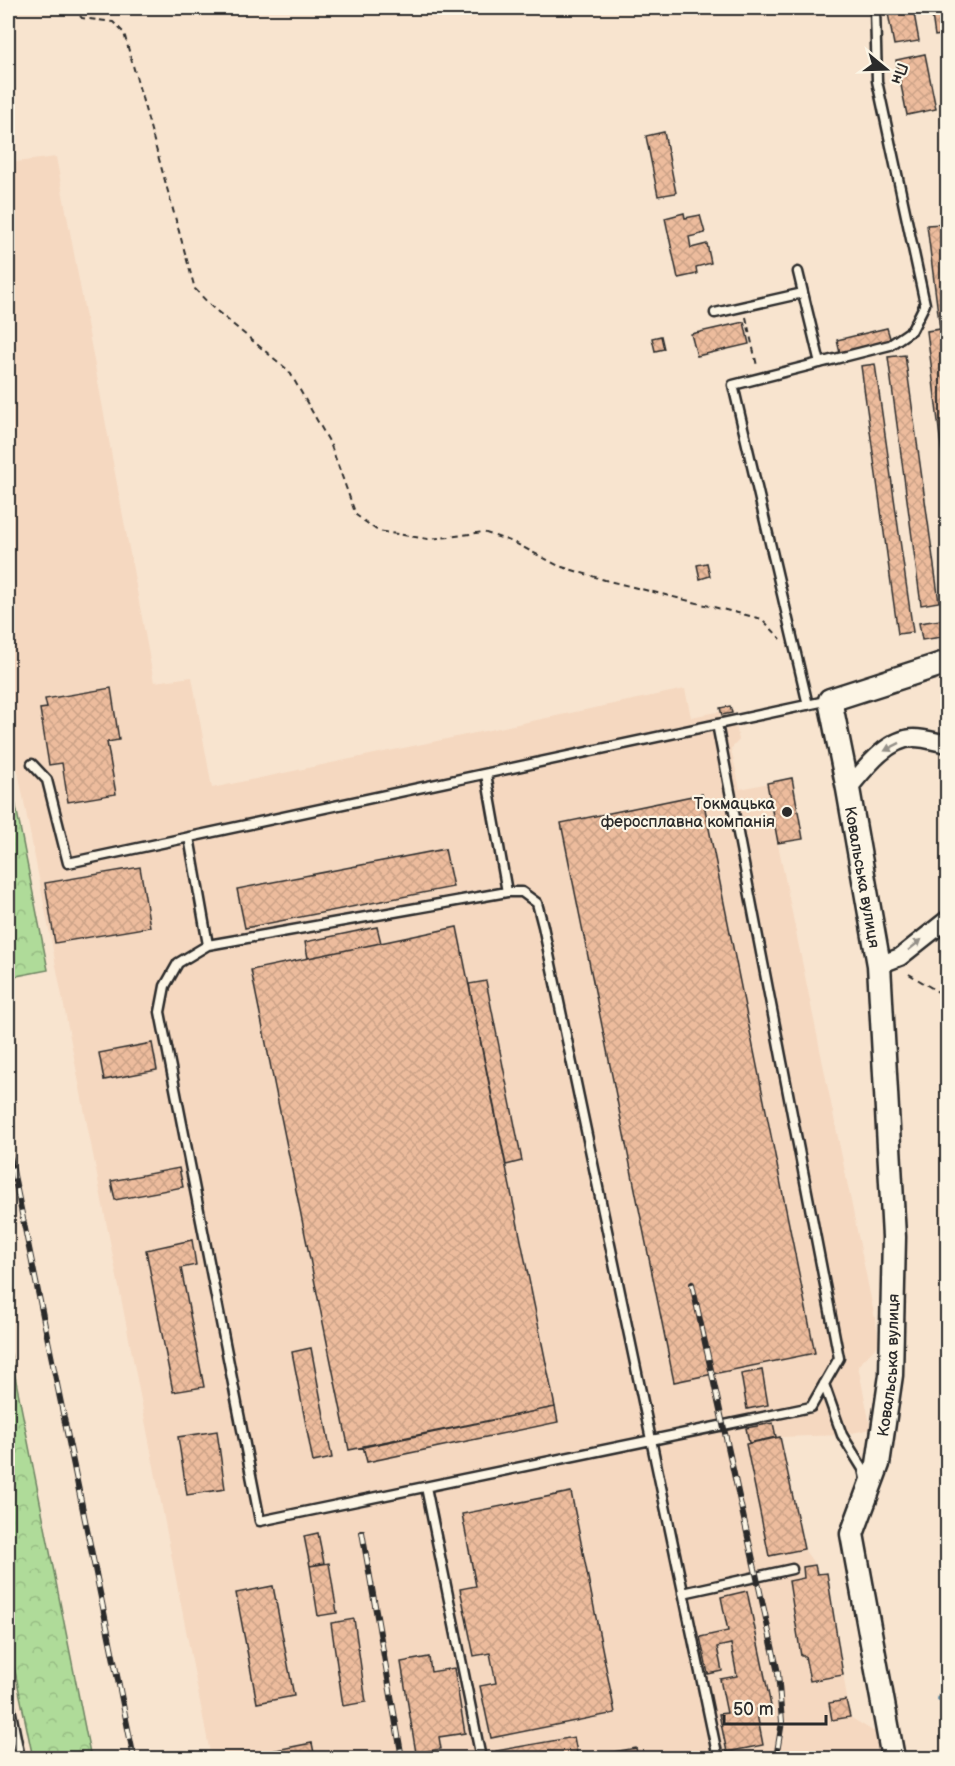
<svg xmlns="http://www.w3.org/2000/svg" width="955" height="1766" viewBox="0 0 955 1766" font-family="'Balsamiq Sans',sans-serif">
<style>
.built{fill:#f5d8c0}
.forest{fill:url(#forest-crowns);stroke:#6d8362;stroke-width:1.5}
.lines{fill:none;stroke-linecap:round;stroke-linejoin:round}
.stream{stroke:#668ba0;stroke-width:4}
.building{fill:url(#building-cross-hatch);stroke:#2b2b2b;stroke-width:1.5}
.lane-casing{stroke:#2b2b2b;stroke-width:13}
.street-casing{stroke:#2b2b2b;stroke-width:21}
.secondary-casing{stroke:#2b2b2b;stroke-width:27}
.path{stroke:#2b2b2b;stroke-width:2;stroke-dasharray:6 4.5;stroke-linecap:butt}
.lane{stroke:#fcf5e5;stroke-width:8}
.street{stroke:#fcf5e5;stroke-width:16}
.secondary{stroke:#fcf5e5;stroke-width:22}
.rail-casing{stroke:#2b2b2b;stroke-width:6}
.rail{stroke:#fcf5e5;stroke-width:4;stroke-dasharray:11;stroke-linecap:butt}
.oneway{fill:#949088}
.poi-dot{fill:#2b2b2b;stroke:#fcf5e5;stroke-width:2}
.labels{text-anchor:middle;stroke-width:4.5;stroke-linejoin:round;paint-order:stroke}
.poi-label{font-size:16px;fill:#2b2b2b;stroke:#fcf5e5;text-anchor:end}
.street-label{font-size:16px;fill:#2b2b2b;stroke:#fcf5e5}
</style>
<defs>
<pattern id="forest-crowns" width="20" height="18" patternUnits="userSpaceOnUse" patternTransform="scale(1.5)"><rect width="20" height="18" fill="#afdb99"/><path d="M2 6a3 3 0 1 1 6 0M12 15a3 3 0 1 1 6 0" fill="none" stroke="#97bc84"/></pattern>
<pattern id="building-cross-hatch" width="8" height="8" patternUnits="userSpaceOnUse" patternTransform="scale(1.5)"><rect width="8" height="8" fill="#edbc9d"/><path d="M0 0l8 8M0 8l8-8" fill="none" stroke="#cba287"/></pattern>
</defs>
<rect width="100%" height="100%" fill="#f8e4cf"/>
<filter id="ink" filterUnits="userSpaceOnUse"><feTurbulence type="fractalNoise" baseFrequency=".0167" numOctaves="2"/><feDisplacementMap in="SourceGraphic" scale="12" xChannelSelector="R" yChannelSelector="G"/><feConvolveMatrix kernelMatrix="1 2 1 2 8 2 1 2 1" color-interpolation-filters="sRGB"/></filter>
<g filter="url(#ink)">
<path class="built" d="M56,157L154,682L192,677L212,788L685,689L691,717L733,709L739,740L731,749L740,789L792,778L803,839L778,844L880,1343L858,1366L871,1429L842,1435L780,1437L804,1549L815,1565L817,1574L827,1573L850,1717L878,1734L883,1758H211L8,720V163Z"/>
<path class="forest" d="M8,766L48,970L11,977L8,958Z
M8,1341L91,1758H33L8,1638Z"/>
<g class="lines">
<path class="stream" d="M939,1699L948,1675"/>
</g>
<path class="building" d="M887,8H913L919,41L894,45Z
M931,8H948V34L935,36Z
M925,54L936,109L907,115L896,60Z
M664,132L676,193L658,196L646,136Z
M684,213L685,218L700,215L705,233L689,237L691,248L707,244L711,263L696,267L697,274L678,278L665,218Z
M942,224L948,270V504L927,331L940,329L927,225Z
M744,322L749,344L697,356L691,334Z
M887,328L891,341L840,353L837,340Z
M661,336L664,349L655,351L652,338Z
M905,355L939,602L921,605L888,357Z
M875,364L913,632L898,634L861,366Z
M707,563L710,576L700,579L697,565Z
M948,619V636L922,640L919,623Z
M111,688L119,740L107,742L116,794L68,802L62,763L49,765L40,709L47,708L45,699Z
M730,706L732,713L722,715L720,708Z
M792,778L803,839L778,843L767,783Z
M702,794L815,1353L674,1382L561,823Z
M445,849L453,887L245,928L237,889Z
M140,867L150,927L55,943L45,883Z
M377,927L381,943L308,958L305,942Z
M457,927L555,1407L349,1450L251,970Z
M486,981L522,1161L506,1165L469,984Z
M152,1043L157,1070L104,1080L99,1053Z
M179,1168L183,1187L115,1200L111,1181Z
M192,1240L196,1265L181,1268L204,1387L173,1392L146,1250Z
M311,1348L332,1458L313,1462L292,1352Z
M762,1370L768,1405L747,1409L741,1374Z
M555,1407L558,1422L367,1462L363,1446Z
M773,1423L776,1437L749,1443L746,1428Z
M217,1431L225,1489L187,1495L178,1437Z
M780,1437L804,1549L769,1556L746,1444Z
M571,1492L615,1713L491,1738L480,1686L496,1683L490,1653L474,1656L460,1589L476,1586L462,1514Z
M318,1533L324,1563L310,1566L304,1536Z
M329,1563L337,1613L318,1616L310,1566Z
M815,1565L817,1574L827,1573L843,1675L810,1681L805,1656H801L789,1581L804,1578L803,1567Z
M273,1586L294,1696L257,1703L236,1593Z
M747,1591L771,1706L756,1709L763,1745L727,1752L719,1714L727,1713L720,1679L737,1676L731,1644L717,1647L722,1671L708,1674L700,1637L728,1631L721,1597Z
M354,1619L366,1702L343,1706L331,1623Z
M429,1657L431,1672L454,1668L465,1733L439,1737L441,1749L416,1753L401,1662Z
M846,1700L850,1717L832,1720L829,1703Z
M574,1737L578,1758H497L496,1751Z
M312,1743L315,1758H267L266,1752Z
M636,1748L638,1758H578Z"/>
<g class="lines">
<defs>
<path id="lane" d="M798,272L820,363
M715,313L803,293
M808,705L733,385L890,345L912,330L925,304L877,81L875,8
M32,764L47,780L68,863L830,700
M486,774L507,892H522L537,903L543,926L718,1758
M189,837L208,945L178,963L165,986L160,1012L260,1521L811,1407L839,1358L717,724
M208,945L507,892
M824,1384L842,1435L863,1469L866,1483
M426,1487L481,1758
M683,1593L792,1569
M8,1698L20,1758"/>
<path id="street" d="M848,789C864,770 887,738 914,738C925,738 937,742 948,744
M879,965L900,957L948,919"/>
<g id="secondary">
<path id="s1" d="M893,1758L852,1534L878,1464L891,1375L894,1237L879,965L848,789L830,700L948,662"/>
</g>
</defs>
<use href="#lane" class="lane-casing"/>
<use href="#street" class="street-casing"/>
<use href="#secondary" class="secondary-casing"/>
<path class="path" d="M73,8L82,18L113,22L124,33L195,289L212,307L289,371L330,443L356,515L378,531L428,539L449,537L483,532L513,542L559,566L605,580L762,619L781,639
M746,317L757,366
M909,974L948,998"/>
<use href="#lane" class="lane"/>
<use href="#street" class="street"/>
<use href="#secondary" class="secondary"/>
<defs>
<path id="rail" d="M8,1146L134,1758
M692,1284L778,1673L782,1722L776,1758
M362,1532L402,1758"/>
</defs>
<use href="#rail" class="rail-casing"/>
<use href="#rail" class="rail"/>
</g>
<defs><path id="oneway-solid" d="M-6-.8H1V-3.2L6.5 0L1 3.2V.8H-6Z" transform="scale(1.5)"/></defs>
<g class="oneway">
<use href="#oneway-solid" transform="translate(892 747) rotate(153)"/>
<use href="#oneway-solid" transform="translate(915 945) rotate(-39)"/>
</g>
</g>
<circle class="poi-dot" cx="787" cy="812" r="6"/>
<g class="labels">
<g class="poi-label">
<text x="775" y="809">Токмацька<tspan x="775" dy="18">феросплавна компанія</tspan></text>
</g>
<g class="street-label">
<text transform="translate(863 877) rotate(80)" y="6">Ковальська вулиця</text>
<text dy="6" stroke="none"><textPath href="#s1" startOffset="402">Ковальська вулиця</textPath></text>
</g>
</g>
<rect width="955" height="1766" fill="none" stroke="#fcf5e5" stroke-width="30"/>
<rect x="15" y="15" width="925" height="1736" fill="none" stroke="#2b2b2b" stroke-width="2" filter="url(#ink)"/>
<g transform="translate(886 69) rotate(109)" stroke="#fcf5e5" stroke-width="4.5" paint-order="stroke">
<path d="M0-4.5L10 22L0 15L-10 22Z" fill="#2b2b2b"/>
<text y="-9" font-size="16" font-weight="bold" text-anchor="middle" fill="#2b2b2b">Пн</text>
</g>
<path d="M724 1715v9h102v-9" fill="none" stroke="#2b2b2b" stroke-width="3"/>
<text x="733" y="1715" font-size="18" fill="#2b2b2b" stroke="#fcf5e5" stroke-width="4.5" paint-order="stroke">50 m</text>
</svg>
